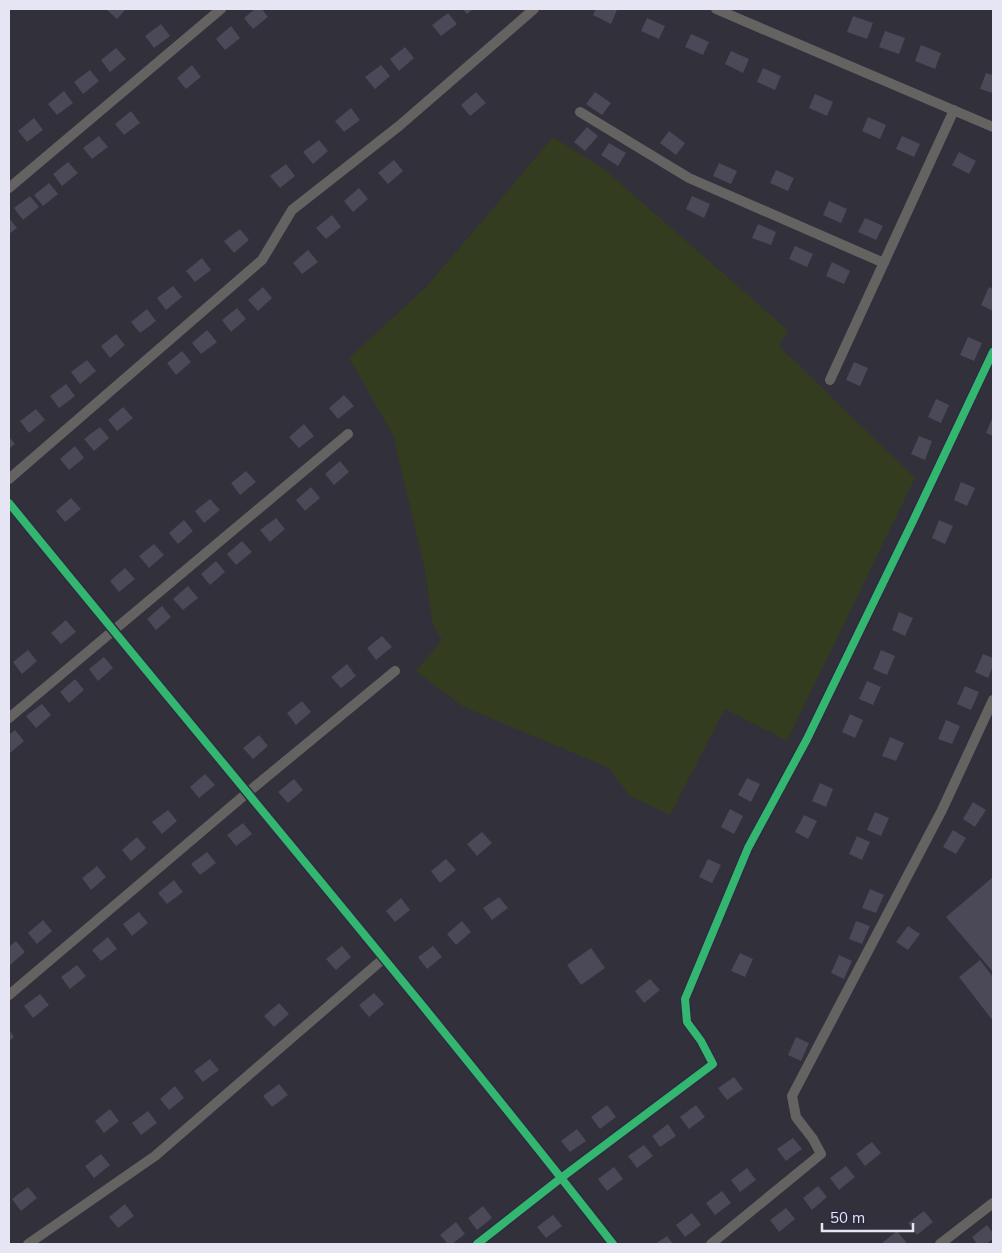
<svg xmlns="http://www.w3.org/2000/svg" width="1002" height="1253" viewBox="0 0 1002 1253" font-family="Mulish,sans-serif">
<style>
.green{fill:#343c20}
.building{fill:#4b4857}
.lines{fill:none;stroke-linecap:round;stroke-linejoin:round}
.street{stroke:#656362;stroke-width:10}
.cycleway-casing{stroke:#2d2b40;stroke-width:11}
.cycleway{stroke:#33b770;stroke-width:8}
</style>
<rect width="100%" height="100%" fill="#31303b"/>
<path class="green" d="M553,137L604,169L788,330L779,346L915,478L787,741L725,709L670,815L630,796L609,768L462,706L416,671L442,640L433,625L424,566L393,435L349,358L428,285Z"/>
<path class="building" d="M106,9H126L117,19Z
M255,9H262L268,17L253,29L244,18Z
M463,9H473L467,14Z
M596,9H614L617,10L611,24L593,15Z
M448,13L457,24L441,36L432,25Z
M853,16L873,23L867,39L847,32Z
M647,18L665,26L659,39L641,31Z
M161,24L170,36L154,48L145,36Z
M231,26L240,38L225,50L216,39Z
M885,31L905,38L899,54L879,47Z
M691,34L709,42L703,55L685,47Z
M921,45L941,53L935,69L915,61Z
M405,47L414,58L399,71L390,59Z
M116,48L126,59L110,72L101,60Z
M731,51L749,59L743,73L725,64Z
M192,65L201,77L186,89L177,78Z
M381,65L390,76L375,89L365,77Z
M763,68L781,76L775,90L757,82Z
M90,70L99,81L83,94L74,82Z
M986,73L993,75V93L980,89Z
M64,91L73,103L57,115L48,104Z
M476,92L486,103L470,116L461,105Z
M595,92L611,103L602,115L586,104Z
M815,94L833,102L827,116L809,108Z
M351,108L360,120L344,132L335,121Z
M131,111L140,123L124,135L115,124Z
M868,117L886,125L880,139L862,131Z
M34,118L43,130L27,142L18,131Z
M587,127L598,136L585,151L574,142Z
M669,131L685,143L676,155L660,143Z
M99,136L108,147L92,159L83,148Z
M902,136L920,144L914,157L896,149Z
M319,140L328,151L313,164L303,152Z
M609,143L626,153L618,166L601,155Z
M959,152L976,161L969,174L952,165Z
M394,160L403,171L388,184L378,173Z
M68,162L78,173L62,186L53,174Z
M719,163L737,171L731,184L713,176Z
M286,164L295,176L280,188L270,176Z
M776,170L794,178L788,191L770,183Z
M49,183L58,194L43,206L34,195Z
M359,188L368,199L353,212L344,201Z
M30,196L39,207L23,220L14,208Z
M692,196L710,204L704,218L686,209Z
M829,201L847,209L841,223L823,215Z
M332,215L341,227L326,239L316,228Z
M9,218L17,228L9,234Z
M865,218L883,226L876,240L858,232Z
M758,224L776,232L771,245L752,238Z
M240,229L249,240L234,253L224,241Z
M795,246L813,254L807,267L789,259Z
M308,250L318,262L302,274L293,263Z
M202,258L211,270L195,282L186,271Z
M832,262L850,271L844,284L826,276Z
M173,286L182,297L166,310L157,298Z
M263,287L272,298L258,311L248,300Z
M989,287L993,289V311L981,305Z
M237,308L246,319L231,332L222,320Z
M147,309L156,321L140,333L131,322Z
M207,330L217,342L201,354L192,343Z
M116,334L125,345L110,358L101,346Z
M968,337L982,343L974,361L960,355Z
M182,351L191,362L176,375L167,363Z
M87,360L96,371L80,384L71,372Z
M854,362L868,368L860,386L846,380Z
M66,384L75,396L59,408L50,396Z
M344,395L354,406L338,419L329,408Z
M936,399L949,405L941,423L928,417Z
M123,407L133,418L117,431L108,420Z
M36,409L45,420L29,433L20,421Z
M993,416V436L986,433Z
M304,424L314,436L299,448L289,437Z
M100,427L109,438L94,451L84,439Z
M919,436L932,441L925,460L911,454Z
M9,437L15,444L9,449Z
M75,446L84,458L69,470L60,459Z
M340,461L349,472L334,485L325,474Z
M246,471L256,482L240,495L231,483Z
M961,482L975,488L967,506L954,500Z
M311,487L320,498L305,511L296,500Z
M71,498L81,509L65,522L56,511Z
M210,499L220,510L204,523L195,511Z
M276,518L285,529L270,542L260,530Z
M184,520L193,531L178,544L169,533Z
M939,520L953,526L945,544L932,538Z
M242,541L252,552L236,565L227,554Z
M154,544L164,555L149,568L139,556Z
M216,561L225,572L210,585L201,574Z
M125,568L135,579L119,592L110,581Z
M188,586L198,598L183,610L173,599Z
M162,606L171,617L156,630L147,619Z
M899,612L913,618L905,636L892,630Z
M66,620L76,632L61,644L51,633Z
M382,636L392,647L376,660L367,648Z
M28,650L37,661L22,674L13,662Z
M881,650L895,656L887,675L873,669Z
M983,654L993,658V666L988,678L975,672Z
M104,657L113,668L98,681L89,669Z
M347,664L356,676L341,688L331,677Z
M75,679L84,690L69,703L60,692Z
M867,681L881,687L873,705L859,699Z
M965,686L979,692L971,710L957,704Z
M302,701L311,712L296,725L287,713Z
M42,704L51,715L36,728L26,716Z
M850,714L863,720L855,738L842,732Z
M946,720L960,726L952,744L938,739Z
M15,730L24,741L9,754V735Z
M259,735L268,746L253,759L243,748Z
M890,737L904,743L896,761L882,756Z
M205,774L215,785L199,798L190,787Z
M747,778L760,784L751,802L738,795Z
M294,779L303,790L288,803L278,792Z
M820,783L833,789L826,807L812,801Z
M973,802L986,810L975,827L963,819Z
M730,809L743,816L734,834L721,827Z
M168,810L177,821L162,834L152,822Z
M875,812L889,818L881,836L867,830Z
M804,815L817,821L808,839L795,832Z
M243,823L252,834L236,846L227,835Z
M953,830L966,838L956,854L943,847Z
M482,832L492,843L477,856L467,844Z
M857,836L870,842L862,860L849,854Z
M137,837L146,848L131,861L122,850Z
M207,852L216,863L200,875L191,864Z
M446,859L456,870L440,883L431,871Z
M708,859L721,865L712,883L699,877Z
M97,866L106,877L91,890L82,878Z
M993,877V972L946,917Z
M174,880L183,892L167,904L158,893Z
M870,889L884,895L876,913L862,908Z
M499,897L508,908L492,920L483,908Z
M401,898L410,910L395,922L386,911Z
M139,912L148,923L132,936L123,924Z
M43,920L52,931L37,944L28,933Z
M462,921L471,932L456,945L447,934Z
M856,921L870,926L862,944L849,939Z
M908,926L920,934L908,950L896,942Z
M108,937L117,949L101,961L92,950Z
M16,941L25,952L10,965L9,947Z
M342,946L351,957L336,970L326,959Z
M433,946L442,957L427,969L418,957Z
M591,948L605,968L581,985L567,965Z
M740,953L753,959L745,977L731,971Z
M839,955L852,961L844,979L831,973Z
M980,960L993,977V1021L959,977Z
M77,965L86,976L70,989L61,977Z
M650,979L660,990L644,1003L635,991Z
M374,993L384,1004L369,1017L359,1005Z
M40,994L49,1005L33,1018L24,1006Z
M279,1003L289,1014L274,1027L264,1016Z
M9,1030L14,1037L9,1041Z
M796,1037L809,1043L801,1061L788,1055Z
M210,1059L219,1070L203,1082L194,1071Z
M734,1077L743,1089L727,1100L718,1088Z
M279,1084L288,1095L272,1107L263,1096Z
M175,1086L184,1098L169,1110L160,1099Z
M607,1105L616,1117L600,1129L591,1117Z
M696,1105L705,1117L689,1129L680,1117Z
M110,1109L119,1121L104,1133L95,1121Z
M148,1111L157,1123L141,1135L132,1123Z
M668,1124L676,1136L660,1147L652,1136Z
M577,1129L586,1141L570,1152L561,1141Z
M793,1138L802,1149L786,1161L777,1149Z
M872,1142L881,1153L865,1166L856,1154Z
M644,1145L653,1156L637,1168L628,1156Z
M101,1154L110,1165L94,1178L85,1166Z
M846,1166L855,1177L839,1190L830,1178Z
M614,1167L623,1179L607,1191L598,1179Z
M747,1168L756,1180L740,1192L731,1180Z
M818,1186L827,1197L812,1210L803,1198Z
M28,1187L37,1198L21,1211L12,1199Z
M722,1191L731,1203L715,1215L706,1203Z
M125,1204L134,1216L118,1228L109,1217Z
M483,1206L492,1218L477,1230L468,1218Z
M786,1208L795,1219L779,1232L770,1220Z
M924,1211L933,1222L917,1235L908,1223Z
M692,1213L701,1225L685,1237L676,1225Z
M553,1215L562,1226L546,1238L537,1227Z
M456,1222L465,1234L452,1244H448L440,1235Z
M987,1225L993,1233V1239L986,1244H977L972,1237Z
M897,1231L906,1242L904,1244H883L882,1243Z
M667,1236L673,1244H655Z"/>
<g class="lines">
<path class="street" d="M716,9L993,127
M580,112L689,178L884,263
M9,188L221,9
M830,380L954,110
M9,479L262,260L292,210L399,126L534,9
M9,503C210,750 417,993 613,1244
M9,718L348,434
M9,995L247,793L395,671
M28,1244L155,1156L383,959
M477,1244L561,1178L713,1064L701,1041L687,1022L685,999L748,848L807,739L913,521L993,352
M711,1244L821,1154L813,1139L796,1117L792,1096L942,810L993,700
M940,1244L993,1203"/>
<defs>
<path id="cycleway" d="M9,503C210,750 417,993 613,1244
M477,1244L561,1178L713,1064L701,1041L687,1022L685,999L748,848L807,739L913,521L993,352"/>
</defs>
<use href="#cycleway" class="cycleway-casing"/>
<use href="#cycleway" class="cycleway"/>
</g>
<rect width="1002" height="1253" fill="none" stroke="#e6e5f3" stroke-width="20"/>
<path d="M822 1223v8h91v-8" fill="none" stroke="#e6e5f3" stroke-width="2.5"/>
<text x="830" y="1223" font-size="15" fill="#e6e5f3" stroke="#2d2b40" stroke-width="4" paint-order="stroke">50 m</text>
</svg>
